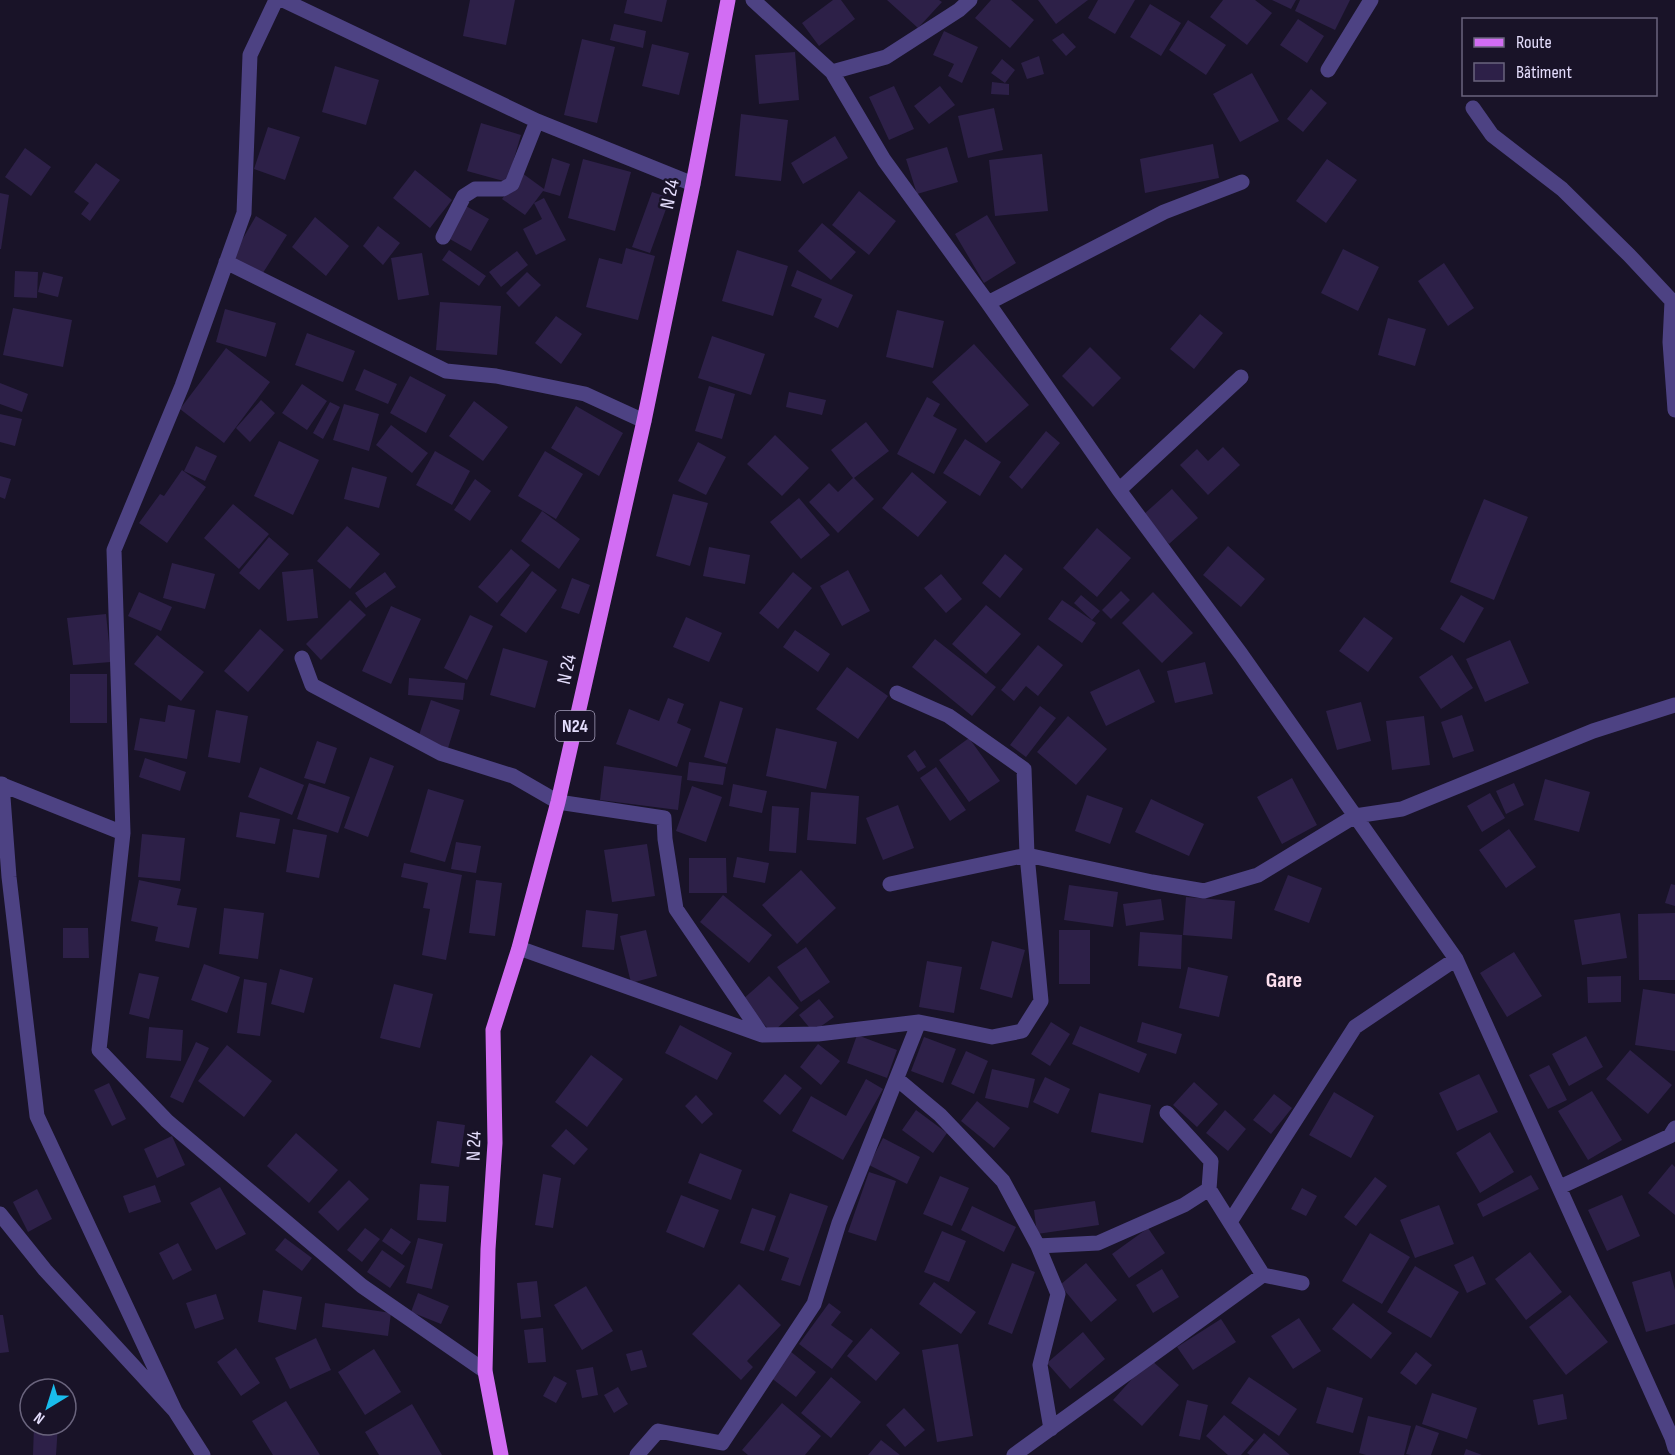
<svg xmlns="http://www.w3.org/2000/svg" width="1675" height="1455" viewBox="0 0 1675 1455" font-family="'Sofia Sans Condensed',sans-serif">
<style>
.building{fill:#2d2048}
.lines{fill:none;stroke-linecap:round;stroke-linejoin:round}
.minor{stroke:#4d4283;stroke-width:15}
.primary{stroke:#d26df3;stroke-width:15}
.labels{text-anchor:middle;stroke-width:5;stroke-linejoin:round;paint-order:stroke}
.shield{fill:#191328;stroke:#a7a0bc;stroke-width:1.5}
.shield-label{font-size:18px;font-weight:bold;fill:#e4ddfc}
.street-label{font-size:20px;fill:#e4ddfc;stroke:#191328}
.quarter-label{font-size:22px;font-weight:bold;fill:#fcdfee;stroke:#191328}
</style>
<rect width="100%" height="100%" fill="#191328"/>
<path class="building" d="M470,0H515L506,45L463,36Z
M627,0H667L662,22L624,13Z
M833,0H841L855,19L819,46L802,23Z
M887,0H939L942,2L918,28Z
M991,0H1011L1034,20L1010,48L975,18Z
M1038,0H1088L1056,24Z
M1098,0H1135L1115,34L1088,18Z
M1223,0H1255L1272,13L1247,45L1210,17Z
M1272,0H1296L1291,9Z
M1300,0H1350L1335,30L1295,11Z
M1150,4L1181,23L1161,56L1130,37Z
M1298,19L1324,36L1307,63L1280,45Z
M1188,20L1226,45L1206,75L1169,50Z
M614,24L646,31L643,48L610,40Z
M944,31L978,47L962,83L948,76L954,64L933,55Z
M1063,33L1076,47L1066,56L1052,40Z
M582,39L615,47L597,123L564,115Z
M652,44L689,53L679,95L642,86Z
M795,52L799,100L759,104L755,55Z
M1039,56L1044,74L1027,79L1021,63Z
M1002,59L1015,70L1005,83L991,73Z
M335,66L379,80L366,125L322,112Z
M1252,73L1279,121L1240,142L1213,94Z
M992,82L1009,84V95L991,94Z
M894,86L914,129L889,140L869,97Z
M940,86L955,105L929,124L914,106Z
M1311,89L1327,103L1303,132L1287,119Z
M994,108L1003,150L968,158L958,116Z
M741,114L788,120L781,181L735,176Z
M481,123L521,135L507,182L467,171Z
M268,127L300,137L285,180L254,169Z
M835,136L848,158L803,184L791,163Z
M1213,144L1219,178L1145,193L1140,159Z
M947,147L958,182L917,194L906,159Z
M25,148L51,167L31,196L5,177Z
M1042,154L1048,211L995,216L989,160Z
M552,158L570,164L560,196L543,191L525,215L502,199L522,173L544,189Z
M583,159L631,172L615,231L568,218Z
M1327,159L1357,180L1326,223L1296,201Z
M96,163L120,180L90,221L81,214L89,203L74,192Z
M415,170L452,200L430,228L393,198Z
M859,191L896,221L869,255L832,225Z
M652,192L670,198L650,253L632,247Z
M0,193L9,195L1,249H0Z
M544,198L566,240L536,255L523,229L542,219L534,203Z
M466,206L489,219L471,251L448,238Z
M987,215L1016,263L984,283L955,234Z
M256,216L287,235L261,276L231,259Z
M315,217L349,246L326,276L292,247Z
M822,223L856,252L831,280L798,251Z
M378,226L400,243L383,265L363,246Z
M626,248L655,256L638,320L586,307L599,258L622,264Z
M1343,249L1379,267L1358,311L1321,293Z
M449,250L486,276L479,286L442,260Z
M737,250L788,266L773,316L722,301Z
M517,251L528,265L501,287L489,272Z
M422,253L429,295L398,300L391,258Z
M1444,263L1474,308L1448,326L1418,281Z
M797,270L853,295L838,328L814,317L822,299L791,286Z
M15,271L38,272L37,298L14,297Z
M43,272L63,277L58,297L38,292Z
M527,272L541,285L519,307L506,293Z
M440,302L501,306L497,355L436,350Z
M13,308L72,320L63,367L3,355Z
M225,309L276,323L266,357L216,342Z
M897,310L944,321L933,368L886,357Z
M1200,314L1223,333L1194,369L1170,349Z
M556,316L582,334L561,364L535,343Z
M1388,318L1426,329L1415,366L1378,355Z
M307,333L355,351L343,382L295,365Z
M712,336L765,354L751,395L698,378Z
M974,344L1029,405L986,443L932,382Z
M1090,347L1121,378L1093,407L1062,376Z
M226,348L270,382L224,443L180,409Z
M364,369L397,384L388,404L355,390Z
M410,376L446,395L426,433L390,413Z
M0,383L28,394L22,412L0,404Z
M302,384L327,401L307,430L282,413Z
M709,386L735,394L722,439L695,431Z
M789,392L826,400L822,415L786,407Z
M927,397L940,404L933,416L957,429L934,474L897,454Z
M261,400L275,413L250,442L236,428Z
M474,401L508,427L483,461L449,436Z
M330,402L340,407L323,439L313,433Z
M344,404L379,414L369,451L333,440Z
M576,406L623,433L599,476L551,448Z
M0,414L22,419L15,446L0,442Z
M866,422L889,451L854,478L874,499L838,533L809,502L829,483L838,492L853,478L831,450Z
M391,425L428,453L412,473L376,445Z
M1046,431L1060,443L1022,489L1009,477Z
M775,435L809,468L782,496L747,464Z
M965,439L1001,462L980,496L943,473Z
M279,441L319,460L293,515L254,496Z
M698,442L726,457L706,495L678,481Z
M196,446L217,456L205,481L184,471Z
M1223,447L1240,465L1208,495L1180,465L1197,449L1208,461Z
M435,451L470,471L452,505L416,485Z
M545,451L583,474L556,519L518,496Z
M352,467L387,477L379,508L344,499Z
M182,470L206,487L167,543L139,523L160,494L164,496Z
M912,472L947,502L918,537L882,508Z
M0,476L11,479L5,499L0,497Z
M475,479L491,491L470,521L454,510Z
M1172,489L1198,518L1169,544L1143,515Z
M673,494L708,503L690,566L656,556Z
M799,498L830,535L801,559L770,522Z
M1484,499L1528,517L1494,600L1450,582Z
M233,504L269,534L239,569L204,538Z
M542,511L580,539L559,569L521,541Z
M347,526L380,554L350,589L317,561Z
M1097,528L1131,558L1097,597L1063,568Z
M269,537L289,554L259,590L239,573Z
M1228,546L1265,579L1241,607L1203,575Z
M709,547L750,555L745,584L703,576Z
M511,549L530,565L497,603L478,587Z
M1005,554L1023,569L1000,598L982,583Z
M172,563L215,574L205,609L163,598Z
M313,569L318,618L287,621L282,572Z
M848,570L870,611L842,626L820,586Z
M532,571L557,590L526,633L500,615Z
M385,572L396,587L366,608L355,593Z
M793,572L812,588L778,629L759,613Z
M941,574L962,599L946,613L924,588Z
M572,578L590,585L579,614L561,608Z
M1121,591L1130,600L1111,619L1102,610Z
M139,592L172,607L161,631L128,616Z
M1153,592L1193,633L1162,663L1122,623Z
M1081,595L1100,611L1092,620L1074,603Z
M1461,595L1484,608L1464,643L1440,629Z
M350,600L366,615L321,660L306,644Z
M1062,600L1096,623L1082,643L1048,619Z
M986,605L1021,634L986,674L952,644Z
M391,606L421,619L391,684L362,671Z
M106,614L111,662L73,665L67,618Z
M470,615L493,626L467,680L444,668Z
M686,617L722,633L709,662L673,647Z
M1364,617L1393,638L1368,672L1339,651Z
M260,629L284,650L248,692L224,671Z
M795,630L830,654L818,672L783,647Z
M157,635L204,672L181,701L134,664Z
M935,639L996,687L972,716L912,667Z
M1510,640L1529,683L1485,702L1466,659Z
M1038,645L1063,665L1038,696L1026,686L1014,701L1001,690Z
M503,648L548,661L535,708L490,695Z
M1452,655L1473,688L1441,709L1419,677Z
M1205,662L1213,694L1175,703L1167,671Z
M847,667L888,696L858,739L816,709Z
M1139,669L1155,702L1106,726L1090,692Z
M70,674H107V723H70Z
M409,678L465,683L463,700L408,695Z
M668,698L684,704L677,723L691,729L677,767L616,744L629,709L659,721Z
M431,700L460,710L448,748L418,738Z
M720,701L743,708L727,764L704,757Z
M1361,702L1371,741L1337,750L1326,711Z
M168,705L195,710L187,759L134,750L140,718L165,722Z
M1040,706L1056,718L1026,757L1010,745Z
M216,710L248,716L240,763L208,757Z
M1462,715L1474,751L1453,758L1441,722Z
M1068,716L1107,749L1076,785L1037,752Z
M1424,716L1430,765L1392,770L1386,721Z
M776,728L837,742L826,789L766,776Z
M969,738L1000,781L969,802L939,760Z
M317,741L337,748L325,784L304,778Z
M915,750L926,767L918,772L907,756Z
M370,757L394,766L368,837L344,828Z
M145,758L186,772L180,791L139,777Z
M689,762L726,767L723,785L687,780Z
M604,766L682,776L678,810L600,800Z
M260,767L304,785L292,815L248,797Z
M936,767L966,810L950,821L920,778Z
M1292,778L1317,825L1282,844L1257,797Z
M1545,779L1590,792L1579,832L1534,820Z
M309,783L350,797L338,833L297,819Z
M1514,783L1524,805L1506,814L1496,791Z
M733,784L767,791L762,813L729,806Z
M692,786L722,797L706,842L676,831Z
M428,789L464,800L445,862L410,852Z
M811,792L859,796L856,844L807,840Z
M1490,793L1505,818L1482,832L1467,806Z
M1087,795L1123,808L1110,844L1075,831Z
M1151,799L1204,824L1189,856L1135,832Z
M898,805L914,848L883,860L866,818Z
M772,806L799,808L796,853L769,851Z
M240,812L280,819L275,844L236,837Z
M293,829L327,835L319,878L286,872Z
M1509,829L1536,867L1506,888L1479,850Z
M142,834L185,838L180,881L138,877Z
M456,842L481,846L476,873L451,869Z
M647,844L655,896L612,902L604,850Z
M737,857L769,863L765,883L733,877Z
M689,858H726L727,893H689Z
M404,863L462,875L446,960L422,955L430,909L423,908L428,883L401,877Z
M801,870L836,908L797,944L762,905Z
M1288,875L1322,888L1309,923L1274,910Z
M139,880L181,889L177,905L197,908L189,948L155,941L158,927L131,921Z
M476,880L502,883L495,936L469,933Z
M1671,884L1675,885V906L1665,903Z
M1069,885L1118,892L1113,927L1064,920Z
M723,895L772,935L749,963L700,922Z
M1186,897L1235,901L1232,939L1183,935Z
M1161,899L1164,920L1126,926L1123,904Z
M224,908L264,913L258,959L219,954Z
M586,910L618,914L614,950L582,947Z
M1620,913L1627,958L1582,965L1574,920Z
M1675,913V980H1639L1638,914Z
M63,928H88L89,958H63Z
M646,930L657,976L631,983L620,936Z
M1059,930H1090V984H1059Z
M1140,932L1182,935L1181,969L1138,966Z
M992,941L1025,950L1012,998L980,989Z
M806,947L830,982L801,1002L777,967Z
M1514,952L1542,996L1507,1017L1480,973Z
M927,961L962,967L954,1013L919,1007Z
M204,964L240,977L227,1013L191,1000Z
M1188,967L1228,976L1219,1017L1179,1008Z
M280,969L313,978L304,1013L271,1004Z
M139,973L159,977L149,1019L129,1014Z
M769,976L799,1008L772,1033L742,1000Z
M1621,976V1002L1588,1003L1587,977Z
M244,979L267,983L260,1036L237,1033Z
M394,984L433,994L420,1048L380,1038Z
M1643,989L1675,994V1051L1635,1045Z
M819,999L834,1017L813,1032L799,1015Z
M1051,1022L1070,1034L1050,1066L1031,1054Z
M1142,1022L1182,1034L1176,1054L1137,1042Z
M680,1025L732,1053L717,1080L665,1053Z
M1080,1026L1147,1054L1139,1073L1072,1044Z
M149,1027L183,1030L181,1061L146,1058Z
M857,1035L897,1050L887,1078L847,1063Z
M1586,1036L1603,1067L1569,1086L1552,1054Z
M924,1037L956,1049L943,1083L911,1071Z
M196,1042L209,1048L183,1103L170,1097Z
M818,1044L840,1061L821,1085L800,1067Z
M227,1045L272,1081L244,1117L198,1081Z
M1630,1050L1672,1085L1648,1114L1606,1079Z
M966,1051L988,1061L974,1094L951,1084Z
M591,1055L623,1079L587,1127L555,1102Z
M1549,1065L1567,1100L1548,1109L1529,1075Z
M992,1069L1035,1079L1028,1108L985,1098Z
M785,1074L802,1088L780,1115L763,1101Z
M1479,1074L1498,1112L1457,1131L1439,1093Z
M1045,1077L1070,1089L1058,1114L1033,1102Z
M866,1079L883,1089L843,1160L792,1131L811,1096L846,1116Z
M1194,1082L1218,1104L1197,1127L1173,1105Z
M109,1083L126,1119L112,1126L94,1090Z
M1592,1091L1622,1140L1588,1160L1558,1111Z
M1334,1092L1374,1116L1351,1158L1309,1135Z
M1099,1093L1151,1105L1143,1143L1091,1132Z
M1274,1094L1292,1108L1271,1134L1253,1120Z
M696,1095L713,1114L702,1124L685,1106Z
M977,1101L1010,1128L994,1148L961,1121Z
M916,1110L947,1133L933,1153L902,1130Z
M1225,1110L1246,1129L1228,1151L1206,1133Z
M437,1121L465,1125L459,1167L431,1163Z
M566,1129L588,1149L574,1165L551,1146Z
M1490,1132L1514,1172L1480,1193L1456,1153Z
M296,1133L338,1170L309,1203L267,1166Z
M172,1136L185,1165L157,1178L144,1149Z
M883,1138L920,1157L907,1184L869,1165Z
M700,1153L742,1170L731,1200L688,1183Z
M1672,1164L1675,1167V1215L1648,1193Z
M869,1172L896,1181L876,1241L848,1232Z
M543,1174L561,1178L553,1228L535,1225Z
M1531,1175L1539,1189L1483,1217L1477,1204Z
M940,1176L969,1188L952,1226L923,1214Z
M1375,1177L1387,1186L1356,1226L1344,1217Z
M349,1180L369,1199L338,1231L318,1212Z
M420,1184L449,1186L446,1222L417,1220Z
M155,1185L161,1202L129,1213L123,1196Z
M220,1187L246,1234L216,1250L190,1203Z
M1302,1188L1317,1196L1306,1216L1291,1209Z
M37,1189L52,1219L28,1232L13,1202Z
M790,1193L828,1206L800,1286L781,1280L789,1258L769,1251Z
M681,1195L719,1210L704,1248L666,1232Z
M1622,1195L1640,1236L1607,1251L1588,1210Z
M1095,1201L1099,1225L1037,1234L1034,1210Z
M1439,1205L1454,1244L1415,1258L1400,1220Z
M972,1206L1016,1227L1004,1252L961,1230Z
M752,1208L776,1216L764,1251L740,1243Z
M365,1228L380,1239L362,1262L347,1250Z
M391,1228L411,1242L402,1255L382,1241Z
M1148,1228L1165,1253L1129,1278L1112,1254Z
M942,1231L966,1241L949,1282L924,1272Z
M1370,1233L1410,1257L1382,1304L1342,1281Z
M285,1238L312,1258L302,1271L275,1250Z
M418,1238L443,1244L432,1289L406,1283Z
M178,1243L192,1270L173,1280L159,1253Z
M382,1250L405,1266L390,1288L367,1272Z
M1530,1252L1562,1292L1526,1320L1495,1279Z
M1473,1256L1486,1284L1467,1293L1454,1265Z
M1012,1263L1035,1272L1012,1334L988,1324Z
M1086,1263L1117,1300L1091,1322L1060,1285Z
M1415,1266L1459,1292L1431,1338L1387,1312Z
M1162,1269L1179,1297L1153,1313L1136,1285Z
M1670,1271L1675,1290V1324L1646,1332L1632,1282Z
M537,1281L541,1317L521,1319L517,1283Z
M934,1282L976,1312L961,1334L919,1304Z
M739,1284L781,1325L747,1361L753,1367L741,1380L692,1334Z
M586,1286L613,1331L582,1350L554,1305Z
M263,1290L302,1297L296,1330L258,1322Z
M418,1293L449,1306L441,1324L411,1312Z
M216,1294L224,1319L195,1329L186,1303Z
M1570,1295L1608,1342L1566,1375L1529,1327Z
M325,1303L391,1313L388,1336L322,1327Z
M829,1303L841,1312L831,1325L853,1341L832,1369L799,1344Z
M1353,1303L1392,1333L1371,1359L1332,1329Z
M0,1315H3L9,1352L0,1353Z
M1299,1318L1321,1351L1293,1369L1271,1336Z
M1221,1319L1236,1342L1193,1370L1177,1347Z
M543,1328L546,1362L528,1363L524,1330Z
M871,1328L900,1353L876,1381L847,1356Z
M1083,1332L1105,1359L1070,1389L1047,1363Z
M316,1338L331,1370L290,1389L275,1358Z
M958,1344L973,1436L937,1442L922,1350Z
M236,1348L260,1383L241,1396L217,1362Z
M374,1349L401,1392L365,1415L338,1372Z
M642,1350L647,1367L631,1371L626,1354Z
M790,1351L816,1372L796,1397L770,1377Z
M1416,1352L1432,1365L1416,1385L1400,1373Z
M1150,1359L1179,1385L1142,1426L1113,1400Z
M593,1367L598,1395L582,1398L576,1370Z
M554,1376L567,1383L556,1403L543,1396Z
M831,1377L861,1402L831,1438L801,1413Z
M1249,1377L1297,1409L1279,1436L1231,1403Z
M618,1387L628,1404L614,1413L604,1395Z
M1327,1387L1363,1398L1353,1433L1316,1423Z
M1432,1393L1477,1408L1467,1439L1422,1424Z
M1563,1394L1567,1419L1538,1425L1533,1400Z
M1187,1400L1208,1405L1200,1440L1179,1436Z
M286,1401L320,1455H273L252,1421Z
M782,1403L821,1436L805,1455H748L742,1450Z
M412,1404L442,1455H379L365,1432Z
M904,1408L925,1430L905,1447L886,1425Z
M1224,1415L1254,1440L1241,1455H1228L1206,1436Z
M1368,1416L1411,1426L1404,1455H1366L1359,1453Z
M34,1425H58L56,1455H33Z
M1416,1425L1439,1433L1431,1455H1411L1406,1454Z
M1264,1433L1290,1455H1250L1247,1453Z
M881,1440L900,1455H868Z
M1466,1449L1482,1455H1464Z"/>
<g class="lines">
<path class="minor" d="M276,0L250,55L244,213L182,386L114,550L123,833L99,1050L167,1121L362,1286L485,1371
M283,0L537,121L693,184
M753,0L832,72L884,160L988,303L1119,490L1241,654L1456,959L1672,1438L1675,1448
M1328,70L1371,0
M832,72L886,57L959,10L970,0
M1473,108L1492,135L1562,189L1629,255L1672,301L1670,342L1675,410
M443,237L464,196L475,189H503L512,184L537,121
M226,262L446,371L496,376L585,394L644,421
M988,303L1164,212L1242,182
M1119,490L1241,377
M302,658L312,685L440,753L513,776L558,802L664,818L665,839L676,909L762,1035
M0,784L123,833
M2,784L9,877L37,1116L175,1411
M890,884L1027,855L1152,882L1204,891L1258,875L1355,816L1402,809L1593,731L1675,705
M519,948L762,1035L818,1034L919,1022
M897,1079L940,1115L1003,1181L1038,1246L1058,1294L1040,1365L1051,1429
M1167,1113L1211,1161L1209,1189L1263,1275L1302,1283
M1560,1187L1670,1136L1675,1128
M0,1214L45,1270L175,1411L203,1455
M1230,1222L1355,1027L1456,959
M1038,1246L1098,1243L1184,1205L1209,1189
M637,1455L658,1431L722,1443L814,1304L839,1223L919,1022L992,1037L1022,1031L1041,1001L1027,855L1024,769L949,716L897,693
M1014,1455L1263,1275"/>
<path class="primary" d="M501,1455L485,1371L488,1249L495,1143L493,1030L519,948L558,802L644,421L693,184L728,0"/>
</g>
<g class="labels">
<rect class="shield" x="555.5" y="711" width="39" height="30" rx="4.5"/>
<g class="shield-label">
<text x="575" y="732">N24</text>
</g>
<g class="street-label">
<text transform="translate(669 194) rotate(-78)" y="7">N 24</text>
<text transform="translate(566 669) rotate(-77)" y="7">N 24</text>
<text transform="translate(473 1146) rotate(-88)" y="7">N 24</text>
</g>
<g class="quarter-label">
<text x="1284" y="987">Gare</text>
</g>
</g>
<rect x="1462" y="18" width="195" height="78" fill="#191328" stroke="#6a647d" stroke-width="1.5"/>
<rect x="1474" y="38" width="30" height="9" fill="#d26df3" stroke="#6a647d" stroke-width="1.5"/>
<text x="1516" y="48" font-size="18" fill="#e4ddfc">Route</text>
<rect x="1474" y="63" width="30" height="18" fill="#2d2048" stroke="#6a647d" stroke-width="1.5"/>
<text x="1516" y="78" font-size="18" fill="#e4ddfc">Bâtiment</text>
<g transform="translate(48 1407) rotate(218)"><circle r="28" fill="#191328" stroke="#6a647d" stroke-width="1.5"/>
<path d="M0-4.5L10 22L0 15L-10 22Z" fill="#19bcec"/>
<text y="-9" font-size="16" font-weight="bold" text-anchor="middle" fill="#e4ddfc">N</text>
</g>
</svg>
